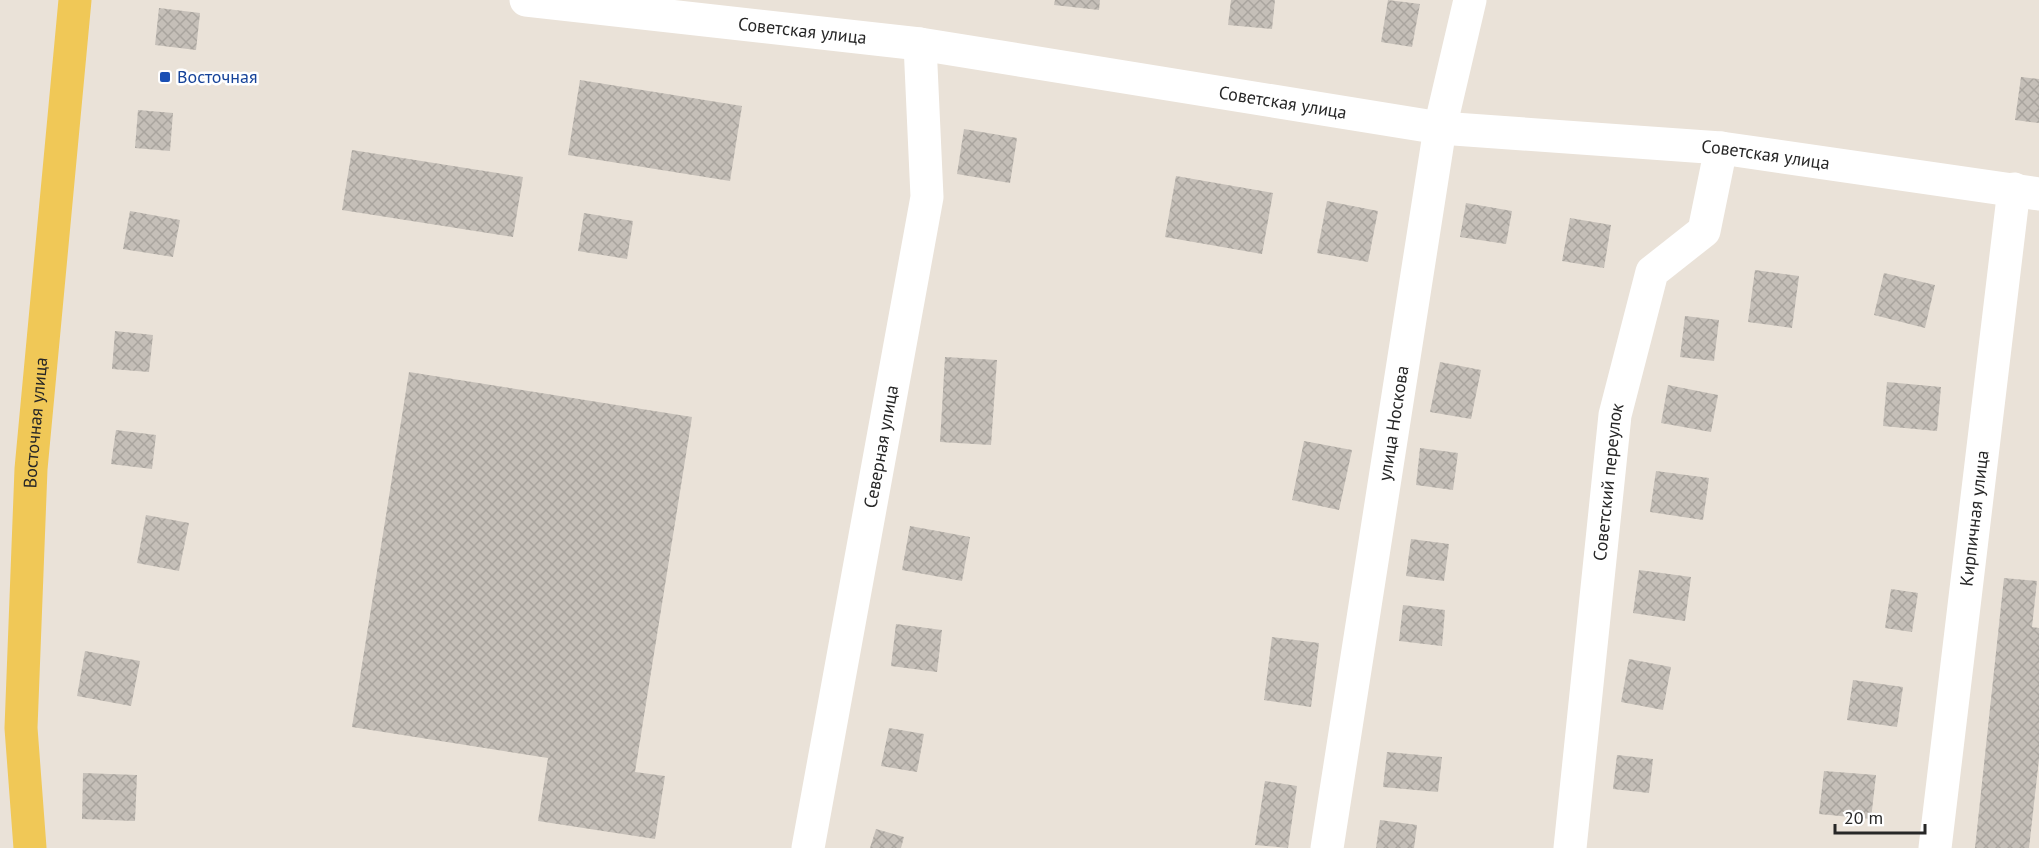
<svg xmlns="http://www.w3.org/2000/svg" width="2039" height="848" viewBox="0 0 2039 848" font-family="'PT Sans',sans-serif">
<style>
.building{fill:url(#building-cross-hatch)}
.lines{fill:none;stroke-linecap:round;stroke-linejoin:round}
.minor{stroke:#fff;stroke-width:33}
.major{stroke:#f0c857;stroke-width:33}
.transit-dot{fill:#1a4fb4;stroke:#fff;stroke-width:2}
.labels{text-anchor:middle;stroke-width:5;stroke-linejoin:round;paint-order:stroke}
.street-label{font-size:18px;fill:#272727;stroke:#fff}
.transit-label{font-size:18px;fill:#164399;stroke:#fff;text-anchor:start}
</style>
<defs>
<pattern id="building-cross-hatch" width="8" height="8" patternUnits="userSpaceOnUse" patternTransform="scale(1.5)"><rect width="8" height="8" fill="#c5bfb8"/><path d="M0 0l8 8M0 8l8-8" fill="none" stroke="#a9a49e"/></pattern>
</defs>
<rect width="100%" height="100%" fill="#eae2d8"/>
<path class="building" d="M1055,0H1100L1099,10L1054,5Z
M1231,0H1275L1272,29L1228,25Z
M1388,0L1420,4L1412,47L1381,42Z
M159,8L200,13L196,50L155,45Z
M2021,77L2039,79V123L2015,120Z
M580,80L742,106L730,181L568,155Z
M138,110L173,113L170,151L135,148Z
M964,129L1017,138L1010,183L957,174Z
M352,150L523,177L513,237L342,210Z
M1176,176L1273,193L1262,254L1165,237Z
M1327,201L1378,211L1368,262L1317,253Z
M1466,203L1512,211L1506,244L1460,237Z
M130,211L180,220L173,257L123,249Z
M584,213L633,221L627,259L578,251Z
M1570,218L1611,225L1604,268L1562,261Z
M1755,270L1799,276L1792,328L1748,322Z
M1884,273L1935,285L1925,328L1874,315Z
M1685,316L1719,320L1714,361L1680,357Z
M115,331L153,335L149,372L112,369Z
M945,357L997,360L991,445L940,442Z
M1440,362L1481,370L1471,419L1430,412Z
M409,372L692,417L635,772L665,776L655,839L538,821L548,758L352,727Z
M1887,382L1941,387L1937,431L1883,426Z
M1668,385L1718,395L1711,432L1661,423Z
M116,430L156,435L152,469L111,464Z
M1304,441L1352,450L1339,510L1292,500Z
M1420,448L1458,453L1453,490L1416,485Z
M1656,471L1709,478L1703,520L1650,512Z
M146,515L189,523L179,571L137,563Z
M910,526L970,537L962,581L902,570Z
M1411,539L1449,544L1444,581L1406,576Z
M1639,570L1691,577L1685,621L1633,613Z
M2004,578L2037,581L2032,627L2039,628V759L2029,848H1975Z
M1891,589L1918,593L1912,632L1885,628Z
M1403,605L1445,610L1442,646L1399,641Z
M896,624L942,630L937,672L891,666Z
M1272,637L1319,643L1311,707L1264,700Z
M85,651L140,661L131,706L77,696Z
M1629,659L1671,667L1663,710L1621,702Z
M1853,680L1903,687L1897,727L1847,720Z
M889,728L924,734L917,772L881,766Z
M1387,752L1442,757L1438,792L1383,787Z
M1617,755L1653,759L1649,793L1613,789Z
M1824,771L1876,775L1871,819L1819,814Z
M83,773L137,775L135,821L82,819Z
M1265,781L1297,786L1288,848L1255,845Z
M1380,820L1417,825L1414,848H1376Z
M876,829L904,837L901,848H870Z"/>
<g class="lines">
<g class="minor">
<path id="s1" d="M526,0L920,44L1440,128L1721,148L2039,194"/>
<path id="s2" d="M808,848L927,197L920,44"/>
<path id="s3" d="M1327,848L1440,128L1470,0"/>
<path id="s4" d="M1570,848L1615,415L1652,272L1704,231L1721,148"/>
<path id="s5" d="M1935,848L2014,189"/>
</g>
<path class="major" id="s6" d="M30,848L21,728L31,469L75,0"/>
</g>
<rect class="transit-dot" x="159" y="71" width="12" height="12" rx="3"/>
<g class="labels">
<g class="street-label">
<text dy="6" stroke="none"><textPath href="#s1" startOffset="278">Советская улица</textPath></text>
<text dy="6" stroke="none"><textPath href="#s1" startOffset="764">Советская улица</textPath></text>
<text dy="6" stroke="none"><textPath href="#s1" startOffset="1250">Советская улица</textPath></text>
<text dy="6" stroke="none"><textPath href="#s6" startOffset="426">Восточная улица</textPath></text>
<text dy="6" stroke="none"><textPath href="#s3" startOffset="430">улица Носкова</textPath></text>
<text dy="6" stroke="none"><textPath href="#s2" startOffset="408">Северная улица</textPath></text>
<text dy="6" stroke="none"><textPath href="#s4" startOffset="368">Советский переулок</textPath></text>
<text dy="6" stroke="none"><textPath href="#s5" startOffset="332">Кирпичная улица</textPath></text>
</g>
<g class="transit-label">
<text x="177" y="83">Восточная</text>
</g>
</g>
<path d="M1835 824v9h90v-9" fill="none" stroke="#272727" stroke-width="3"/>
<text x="1844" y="824" font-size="18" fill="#272727" stroke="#ffffff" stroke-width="4.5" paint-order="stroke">20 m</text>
</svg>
